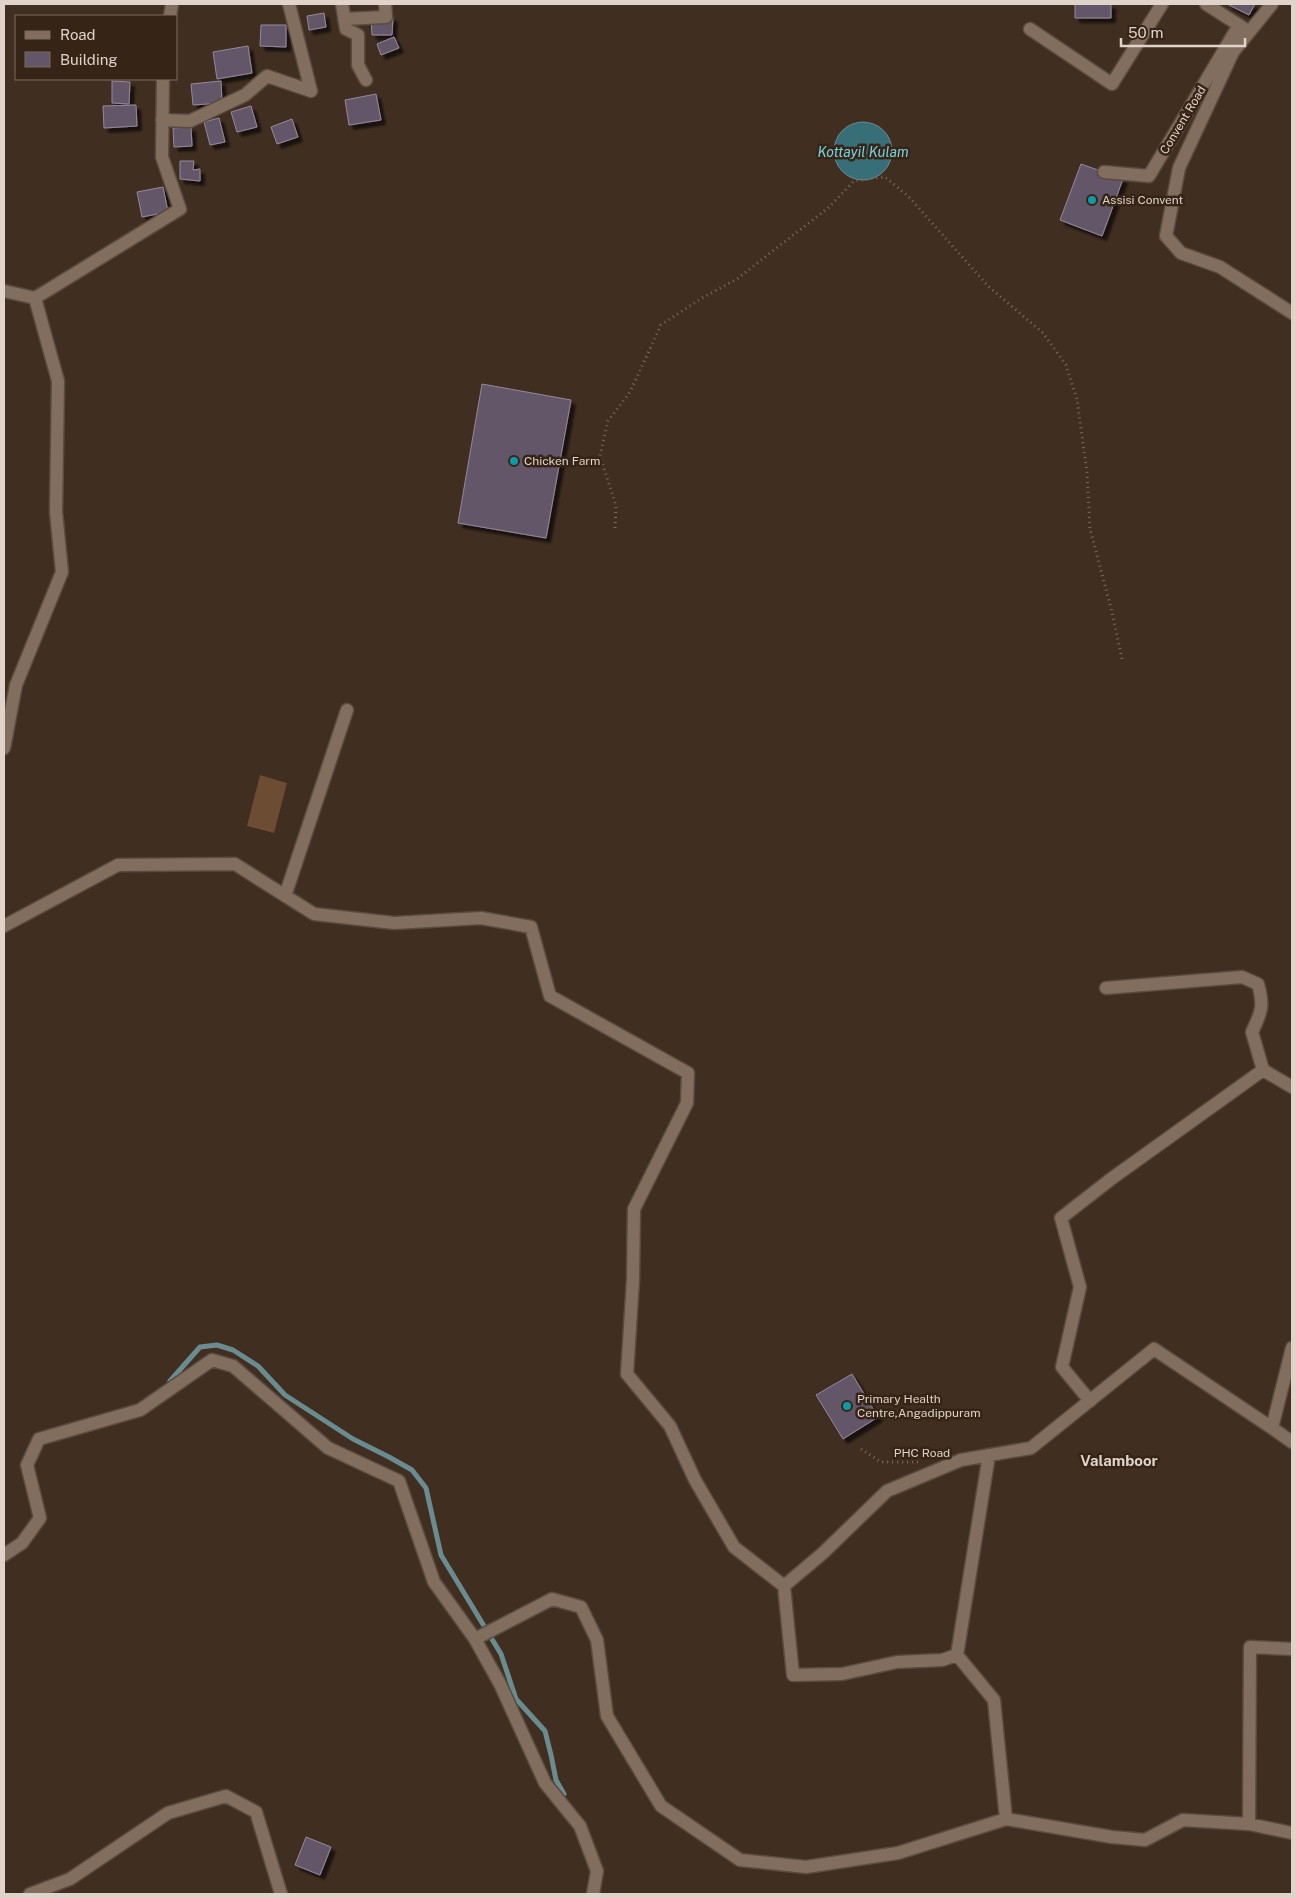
<svg xmlns="http://www.w3.org/2000/svg" width="1296" height="1898" viewBox="0 0 1296 1898" font-family="'Public Sans',sans-serif">
<style>
.green{fill:#6c4c32}
.water{fill:#386e77;stroke:#6a8c90}
.lines{fill:none;stroke-linecap:round;stroke-linejoin:round}
.stream{stroke:#6a8c90;stroke-width:5}
.building{fill:#635669;stroke:#96889d;filter:url(#shadow)}
.minor-casing{stroke:#5a4b3f;stroke-width:15}
.path{stroke:#7b6b60;stroke-width:3;stroke-dasharray:1 4;stroke-linecap:butt}
.minor{stroke:#826e5e;stroke-width:12}
.culture-dot{fill:#0f9aa8;stroke:#362517;stroke-width:2}
.labels{text-anchor:middle;stroke-width:5;stroke-linejoin:round;paint-order:stroke}
.street-label{font-size:12px;fill:#dfd3ca;stroke:#362517}
.poi-label{font-size:12px;fill:#dfd3ca;stroke:#362517;text-anchor:start}
.water-label{font-size:14px;font-style:italic;fill:#77d1e0;stroke:#362517}
.quarter-label{font-size:15px;font-weight:bold;fill:#dfd3ca;stroke:#362517}
</style>
<defs>
<filter id="shadow"><feDropShadow dx="4.5" dy="4.5" stdDeviation="1" flood-color="#0009"/></filter>
</defs>
<rect width="100%" height="100%" fill="#402e21"/>
<path class="green" d="M260,775L287,783L274,833L247,826Z"/>
<path class="water" d="M834 151a29 29 0 1 1 58 0a29 29 0 1 1-58 0Z"/>
<g class="lines">
<path class="stream" d="M170,1381L200,1347L217,1345L233,1350L258,1366L285,1395L353,1439L389,1457L412,1470L426,1488L441,1555L501,1654L516,1699L545,1731L551,1755L556,1780L564,1794"/>
</g>
<path class="building" d="M1075,4H1111V18H1075Z
M1227,4H1255L1249,15Z
M324,13L326,27L309,30L307,16Z
M393,17L392,35H372L371,18Z
M261,25H286V47L260,46Z
M394,37L399,48L381,55L377,44Z
M248,46L252,73L217,79L213,52Z
M112,81L130,82L129,104L112,103Z
M221,81L222,103L193,105L191,84Z
M376,94L381,120L349,125L345,100Z
M136,105L137,126L104,128L103,106Z
M251,106L257,127L237,132L231,112Z
M219,118L225,142L210,145L204,122Z
M292,119L298,137L277,144L271,127Z
M191,127L192,146L174,147L173,128Z
M180,161H194L193,170L200,169V181L180,179Z
M1081,164L1123,179L1102,236L1060,220Z
M163,187L168,212L142,217L137,192Z
M482,384L571,400L546,538L458,523Z
M852,1374L878,1417L843,1439L816,1395Z
M306,1837L331,1847L320,1875L295,1865Z"/>
<g class="lines">
<defs>
<path id="minor" d="M289,4L311,91
M342,4L346,29L358,35V65L366,80
M1206,4L1245,29
M1272,4L1233,52L1179,168L1166,236L1181,253L1220,267L1292,313
M170,16L172,4
M344,19L386,17L385,4
M1030,29L1112,84L1162,4
M162,120L190,121L245,95L267,76L311,91
M1104,172L1149,176L1239,25
M4,291L35,298
M4,748L16,685L62,572L56,512L58,381L35,298L180,209L162,157L163,79
M285,896L347,710
M4,926L118,865L235,864L314,914L394,923L481,918L531,927L550,996L688,1073L687,1103L634,1209L633,1280L627,1374L670,1426L695,1480L734,1547L784,1586L823,1553L887,1491L961,1460L1031,1448L1154,1349L1272,1428L1292,1348
M1106,988L1242,977L1258,984C1264,1006 1262,1011 1252,1032L1263,1070
M1090,1401L1062,1367L1080,1287L1061,1218L1111,1179L1263,1070L1292,1087
M1272,1428L1292,1442
M4,1555L22,1543L40,1518L27,1465L39,1439L140,1410L212,1360L233,1366L328,1448L399,1481L434,1582L475,1639L500,1684L545,1783L580,1826L597,1871L593,1894
M784,1586L793,1675L842,1674L897,1662L942,1660L957,1655L989,1455
M475,1639L552,1599L581,1607L597,1640L607,1716L661,1806L740,1860L806,1867L898,1853L1006,1819
M957,1655L994,1700L1006,1819L1112,1837L1145,1840L1183,1820L1249,1824L1292,1833
M1249,1824L1250,1647L1292,1649
M30,1894L70,1879L168,1813L226,1796L256,1812L281,1894"/>
</defs>
<use href="#minor" class="minor-casing"/>
<path class="path" d="M615,528L616,506L600,456L608,421L630,392L661,325L702,298L737,279L828,208L854,181L885,177L909,197L988,286L1043,333L1066,365L1077,400L1087,472L1090,529L1112,612L1122,659
M861,1449L881,1462H918"/>
<use href="#minor" class="minor"/>
</g>
<g class="culture-dot">
<circle cx="1092" cy="200" r="5"/>
<circle cx="514" cy="461" r="5"/>
<circle cx="847" cy="1406" r="5"/>
</g>
<g class="labels">
<g class="street-label">
<text transform="translate(1183 120) rotate(-59)" y="4">Convent Road</text>
<text x="922" y="1457">PHC Road</text>
</g>
<g class="poi-label">
<text x="1102" y="204">Assisi Convent</text>
<text x="524" y="465">Chicken Farm</text>
<text x="857" y="1403">Primary Health<tspan x="857" dy="14">Centre,Angadippuram</tspan></text>
</g>
<g class="water-label">
<text x="863" y="157">Kottayil Kulam</text>
</g>
<g class="quarter-label">
<text x="1119" y="1466">Valamboor</text>
</g>
</g>
<rect width="1296" height="1898" fill="none" stroke="#dfd3ca" stroke-width="10"/>
<rect x="15" y="15" width="162" height="65" fill="#362517" stroke="#7a6b5f"/>
<rect x="25" y="31" width="25" height="8" fill="#826e5e" stroke="#7a6b5f"/>
<text x="60" y="40" font-size="15" fill="#dfd3ca">Road</text>
<rect x="25" y="52" width="25" height="15" fill="#635669" stroke="#7a6b5f"/>
<text x="60" y="65" font-size="15" fill="#dfd3ca">Building</text>
<path d="M1121 38v8h124v-8" fill="none" stroke="#dfd3ca" stroke-width="2.5"/>
<text x="1128" y="38" font-size="15" fill="#dfd3ca" stroke="#362517" stroke-width="4" paint-order="stroke">50 m</text>
</svg>
